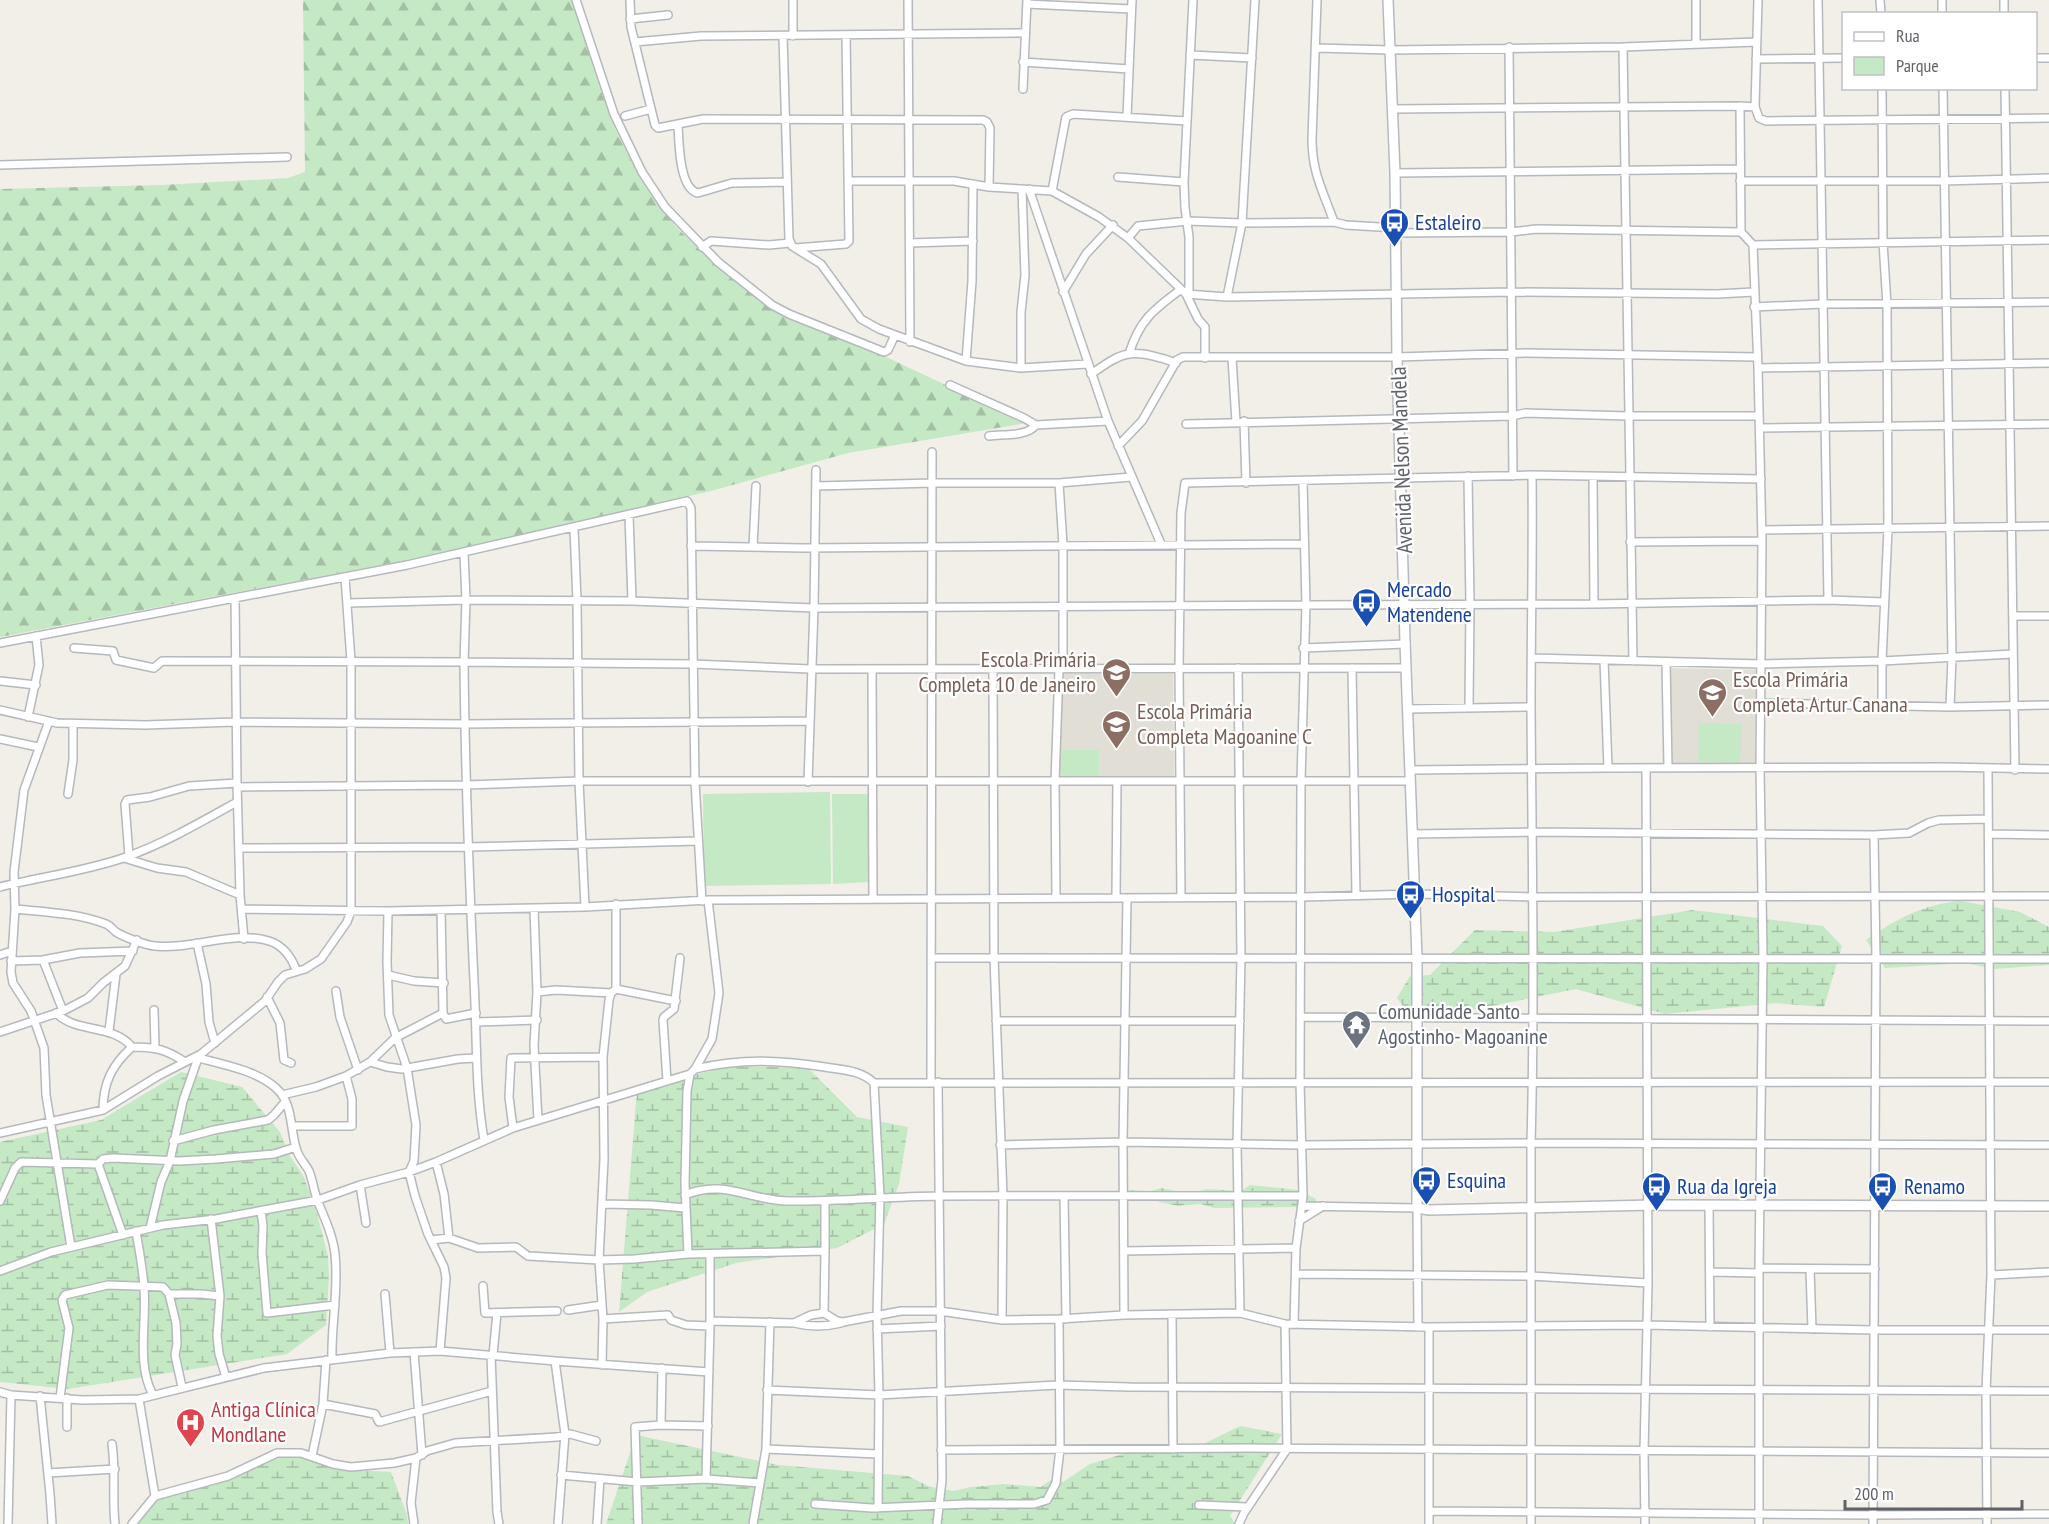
<svg xmlns="http://www.w3.org/2000/svg" width="2049" height="1524" viewBox="0 0 2049 1524" font-family="'PT Sans Narrow',sans-serif">
<style>
.education{fill:#e1ded6}
.forest{fill:url(#forest-firs)}
.wetland{fill:url(#wetland-marsh)}
.park{fill:#c5e8c5}
.lines{fill:none;stroke-linecap:round;stroke-linejoin:round}
.street-casing{stroke:#b5b8bc;stroke-width:10}
.secondary-casing{stroke:#b6babf;stroke-width:12}
.street{stroke:#fff;stroke-width:7}
.secondary{stroke:#fff;stroke-width:9}
.labels{text-anchor:middle;stroke-width:4.5;stroke-linejoin:round;paint-order:stroke}
.transit-label{font-size:22px;fill:#164399;stroke:#fff;text-anchor:start}
.street-label{font-size:22px;fill:#5f6368;stroke:#fff}
.education-label{font-size:22px;fill:#785e54;stroke:#fff;text-anchor:start}
.worship-label{font-size:22px;fill:#5b616d;stroke:#fff;text-anchor:start}
.health-label{font-size:22px;fill:#be3a42;stroke:#fff;text-anchor:start}
</style>
<defs>
<pattern id="forest-firs" width="22" height="20" patternUnits="userSpaceOnUse" patternTransform="scale(1.5)"><rect width="22" height="20" fill="#c5e8c5"/><path d="M5 1l3.5 6h-7zM16 11l3.5 6h-7z" fill="#a3c0a4"/></pattern>
<pattern id="wetland-marsh" width="20" height="14" patternUnits="userSpaceOnUse" patternTransform="scale(1.5)"><rect width="20" height="14" fill="#c5e8c5"/><path d="M1 5h8M5 5V1M11 12h8M15 12V8" fill="none" stroke="#a3c0a4"/></pattern>
</defs>
<rect width="100%" height="100%" fill="#f1efe8"/>
<path class="education" d="M1667,668L1756,670L1755,764H1671Z
M1060,674H1173L1174,780L1057,778Z"/>
<path class="forest" d="M303,0H572L602,94L616,131L641,180L676,227L700,250L743,288L789,317L854,342L1027,423L848,453L711,491L418,558L0,637V189L162,185L288,178L305,172Z"/>
<path class="wetland" d="M1961,901L2020,912L2049,927V965L1994,969L1966,963L1885,968L1866,940C1894,920 1926,903 1961,901Z
M1693,910L1823,926L1842,946L1824,1007L1776,1003L1665,1014L1576,989L1446,1015L1409,1014L1397,998L1410,976L1430,975L1475,930L1554,932Z
M729,1066L808,1068L857,1117L908,1127L899,1184L884,1224L837,1248L736,1263L647,1292L619,1312L637,1090Z
M181,1072L242,1087L280,1132L290,1156L304,1177L317,1214L328,1256L329,1277L326,1325L287,1354L68,1389L0,1382V1142L101,1120Z
M1250,1185L1298,1190L1316,1199L1315,1216L1303,1219L1297,1207L1214,1208L1201,1204L1178,1206L1156,1201L1130,1200L1124,1193L1127,1190L1151,1191L1161,1188L1191,1194L1206,1189L1241,1191Z
M1240,1426L1282,1434L1230,1516L1235,1524H606L636,1435L778,1465L908,1476L928,1486L953,1491L971,1487L1003,1484L1041,1487L1052,1479L1063,1482L1090,1464L1123,1454L1195,1448Z
M276,1456L301,1457L338,1469L391,1472L407,1515L408,1524H135L157,1497L227,1480L266,1459Z"/>
<path class="park" d="M1699,723L1741,724L1740,763L1698,761Z
M1061,750H1099V776H1061Z
M830,792L831,884L704,886L703,794Z
M832,794H869V882L833,884Z"/>
<g class="lines">
<defs>
<path id="street" d="M576,0L614,114L642,172L665,207L718,262L772,305L789,314L884,352L888,350L895,335
M630,0L631,27L655,125L658,128L703,119L983,120L987,122L990,128L989,187
M793,0V36
M908,0L910,342
M1317,0L1312,139C1312,173 1323,191 1334,222L1346,225L1396,228
M1818,0L1828,600
M1880,0L1881,14
M1942,0V14
M2004,0V14
M1027,4L1131,9
M630,19L668,15
M783,36L789,239L792,246L821,264L861,319L879,329L966,361L1021,368L1087,364
M635,42L701,36L1025,33
M1696,44V0
M1509,47L1513,476
M1623,47L1633,661
M1315,48L1391,50L1623,47L1756,42
M1190,55L1252,58
M2036,58H2049
M1756,59L1844,58
M1023,62L1129,69
M1882,88L1883,242L1887,305L1888,529L1882,661V706
M1943,88L1952,658L1950,707
M2005,88L2015,770
M1023,89L1027,0
M1740,106L1755,107L1758,0
M1755,107L1759,118L1766,121L2049,118
M1393,109L1740,106L1741,232L1753,245L1758,368L1762,541L1760,768L1763,957L1759,1268V1524
M625,116L651,109
M1127,117L1132,0
M678,125C679,142 679,189 698,193L732,183L787,182
M0,165L287,157
M1395,173L1740,169
M1118,177L1184,182
M848,181H954L989,187L1052,191L1099,217L1128,238L1186,294L1198,319L1205,327V358
M1740,181H1943L2049,178
M1029,189L1108,421L1161,544
M1052,191L1066,117L1073,114L1187,121
M1396,233L1511,232L1536,229L1741,232
M1128,238L1138,226L1188,221L1242,223L1334,222
M910,243L973,241
M1753,245L2049,240
M702,247L711,241L769,245L790,243
M795,248L846,244L849,241L846,35
M1063,292L1086,254L1113,225
M1186,294L1227,297L1513,292L1717,294L1754,292
M1189,294V237L1185,208L1184,182L1193,0
M1227,297L1242,223L1255,0
M1754,307L1823,304L2049,302
M1129,354C1139,321 1153,310 1180,290
M1232,358L1236,422
M966,361L972,281L973,184
M1021,368V312L1025,275L1022,189
M1758,368L2049,363
M1091,374C1102,367 1115,356 1129,354C1142,352 1163,358 1176,363
M950,385L1024,418L1036,425L1108,421
M1244,421L1246,483
M1186,424L1512,416L1525,413L1628,416H1759
M1760,428L2049,424
M989,436C1002,434 1027,437 1036,425
M1118,446L1142,421L1177,360L1183,357H1397L1526,353L1757,357
M1468,476L1470,604L1469,707
M1593,477L1594,604
M816,486L933,483H1059L1131,477
M629,515L632,601
M574,528L577,601L579,781L585,907
M1762,530L2049,526
M1630,542L1762,541
M691,546L804,548L1304,544
M753,547L756,486
M464,553L466,600L464,662L693,664L810,669L1406,668
M235,598L237,783L240,895L244,939
M348,603L466,600L632,601L814,608L816,470
M2013,616H2049
M0,643L407,565L687,501L691,508L695,782L702,901
M74,648L113,651L116,660L154,668L162,661L464,662C465,769 469,875 474,981C477,1035 475,1087 484,1140
M1303,648L1406,644
M1532,658L1761,664L1882,661L2013,654
M1604,660L1608,768
M1666,662L1668,768
M993,668L994,958L1003,1196L1002,1320
M1238,668L1241,958L1237,1145L1240,1313
M1352,668L1356,895
M872,669L873,898
M0,681L36,685
M1761,703L1950,707L2049,705
M1408,709L1531,707
M0,710L57,723L145,725L235,722L465,724L808,721
M28,717L39,665L36,636
M49,721L24,790L14,872L15,909L11,972L13,983L31,1011L44,1048L46,1095L71,1247
M0,739L38,747
M1410,770L1608,768L1945,767L2049,769
M808,782L814,608L1306,605L1303,482
M237,787L466,785L579,781H1410
M68,794L73,760V724
M1412,834L1534,832L1874,835L1909,833L1928,823L1939,820L1988,819
M1989,834L2049,835
M239,848L468,847L698,841
M129,856L125,804L127,800L150,797L189,786L237,783
M124,858L157,868L186,872L240,895
M0,887C40,877 87,871 126,857C165,843 201,822 237,802
M1056,897L1055,782L1059,669L1063,659V545L1059,483
M1181,897L1179,668L1181,513L1185,483L1532,475L1761,479
M1116,898L1117,781
M15,909C45,912 77,913 106,924C111,926 112,929 116,932C124,937 145,945 155,946C191,950 234,930 269,941C283,945 292,958 296,970
M242,909L388,911L585,907L708,900L1302,897L1415,894L1533,897L2049,896
M534,909L537,992L534,1045L538,1120
M441,910L443,1013
M388,911L387,962L389,1015L407,1068L416,1125L414,1161L409,1172L415,1196L428,1234L444,1267L446,1278L440,1351
M197,943L206,984L209,1022L215,1043
M0,955L12,951
M932,958L2049,959
M43,960L63,1011
M11,961L43,960L80,953L133,951
M388,975L414,981L444,983
M616,989L676,1001
M336,991L340,1017L358,1070
M537,992L556,990L611,993
M267,997L280,1023L284,1060L291,1063
M154,1010L155,1047
M56,1013C77,1034 112,1023 132,1047
M443,1013L446,1019L476,1013
M1301,1017L2049,1021
M996,1021H1240
M476,1022L537,1020
M109,1031L116,974
M0,1032L63,1011L88,998L103,983L125,966L137,940
M195,1057C221,1064 256,1070 276,1088C293,1103 290,1128 296,1148C299,1159 305,1163 309,1171C313,1181 314,1192 318,1202C325,1219 333,1236 335,1254C339,1290 331,1324 332,1359
M370,1062L387,1067L402,1069L458,1059L476,1058
M695,1069C742,1058 778,1060 825,1067C842,1070 861,1070 874,1083
M667,1081L663,1020L664,1017L674,1009L680,958
M931,1082L932,452
M2049,1082L874,1083L880,1197L877,1315L879,1395L1058,1385L1129,1387L2049,1391
M282,1095L316,1087L346,1076L370,1062L395,1038L443,1013
M103,1110C103,1083 112,1065 132,1047C156,1047 165,1049 185,1062
M293,1126H352V1099L346,1076
M513,1128L509,1097L511,1058L603,1057
M0,1133L103,1110L158,1076L201,1054L265,1001L278,982L285,975L305,969L321,959L347,922L351,911V661L345,577
M173,1141L214,1130L268,1120L274,1115L285,1102
M1000,1145L1123,1142L1303,1145L1531,1143L2049,1145
M436,1162L444,1194L449,1238
M98,1164L123,1235
M360,1185L366,1223
M685,1195C724,1178 753,1202 791,1201C840,1201 887,1197 936,1196C1058,1195 1181,1196 1303,1196
M1064,1196L1066,1319
M0,1201L15,1168L21,1162L98,1164L103,1159L113,1158L179,1161L216,1159L274,1154L296,1147
M825,1201V1251
M602,1204L651,1205L685,1208
M1709,1205L1710,1327
M1302,1206L1417,1208L1418,1327
M261,1211L263,1226L262,1253L267,1313L335,1305
M211,1219L220,1296L217,1336L219,1354L226,1377
M1299,1221L1323,1206
M150,1228L161,1182L170,1161L183,1101L198,1058
M136,1231C139,1250 143,1269 144,1288C147,1322 136,1364 153,1395
M431,1240L449,1238L478,1248L516,1247L528,1256L599,1260L634,1259L688,1254L825,1251L824,1313
M1124,1251L1296,1248
M688,1254L685,1184L687,1091L690,1074L695,1069L712,1039L719,993L708,900
M1759,1268L1875,1269
M1810,1269L1812,1329
M0,1271L51,1252L163,1225L216,1219L318,1200L360,1185L409,1172L436,1162L513,1128L690,1074
M1710,1272L1759,1273
M1296,1274L1531,1276L1648,1283
M1991,1275L2049,1272
M483,1286L485,1313L557,1311
M169,1294L176,1323L177,1344L175,1355L182,1387
M385,1294L390,1353
M568,1310L602,1305
M1172,1314L1173,1449
M1124,1315L1123,1142L1127,898
M603,1319L668,1315L671,1320L686,1325L710,1326
M710,1321L794,1323L811,1315L824,1313L837,1321L843,1322L901,1311H940L1002,1320L1059,1319L1124,1315L1240,1313L1285,1324L1429,1327L1646,1325L1874,1330H2049
M794,1323C810,1327 825,1327 841,1323
M1294,1324L1296,1248L1303,1196L1300,1082L1301,781L1306,605L1594,604L1828,600L1884,602
M1429,1327V1524
M877,1329L941,1326
M414,1352L422,1455
M491,1355L497,1512L499,1524
M493,1355L497,1313
M602,1365L603,1319L599,1260L604,1159L603,1057L609,1000L611,993L616,989V904
M767,1390L879,1395L878,1508
M0,1392L11,1395L83,1400L139,1399L264,1368L390,1353L440,1351L555,1361
M40,1396L50,1494L52,1524
M60,1398L69,1328L62,1300L65,1295L108,1285L163,1287L169,1294H201L220,1296
M139,1399L155,1496
M323,1404L375,1414L379,1422L492,1391
M661,1425L662,1368
M67,1427V1398
M112,1444C116,1471 112,1497 115,1524
M766,1449L878,1454
M941,1450L1249,1448L2049,1453
M312,1456L323,1404L326,1360
M48,1473L115,1469
M561,1475L638,1482L706,1479L760,1483
M706,1479L710,1326V1254
M815,1504L872,1508L967,1504H1034L1047,1500L1056,1483L1060,1449L1059,1319
M1199,1505L1247,1507
M1429,1511L1873,1515L2049,1514
M8,1524L11,1395
M132,1524L155,1496L228,1476L277,1453H301L333,1464L351,1467L394,1463L416,1458L427,1451L455,1443L557,1437L570,1434L596,1441
M414,1524L411,1503L416,1458
M558,1524L565,1434L555,1361L709,1372
M597,1524L600,1479
M638,1524L635,1427L661,1425L708,1426
M753,1524L766,1449L770,1322
M937,1524L942,1480L938,1082
M1239,1524L1244,1513L1287,1449L1285,1324
M1531,1524V1143C1535,998 1532,852 1531,707C1531,630 1533,553 1532,475
M1645,1524L1644,1451L1648,1283L1646,769
M1873,1524L1876,959L1874,835
M1987,1524L1986,1391L1991,1275L1988,769"/>
<path id="secondary" d="M1388,0L1395,173L1397,357L1405,642L1417,958V1208L1429,1210L1653,1205L2049,1206"/>
</defs>
<use href="#street" class="street-casing"/>
<use href="#secondary" class="secondary-casing"/>
<use href="#street" class="street"/>
<use href="#secondary" class="secondary"/>
</g>
<defs>
<symbol id="bus-pin" viewBox="-11 -11 22 30"><path d="M0 17L-7.5 6A9.5 9.5 0 1 1 7.5 6Z" fill="#1a4fb4" stroke="#fff"/><path d="M-5-6H5V4H4V6H2V4H-2V6H-4V4H-5ZM-3.5-4V0h7V-4ZM-3.5 1.2v1.5H-2V1.2ZM2 1.2v1.5H3.5V1.2Z" fill="#fff"/></symbol>
<symbol id="school-pin" viewBox="-11 -11 22 30"><path d="M0 17L-7.5 6A9.5 9.5 0 1 1 7.5 6Z" fill="#8d6e63" stroke="#fff"/><path d="M0-5L7-2L0 1L-7-2ZM-4 1L0 2.5L4 1V4Q0 6-4 4Z" fill="#fff"/></symbol>
<symbol id="temple-pin" viewBox="-11 -11 22 30"><path d="M0 17L-7.5 6A9.5 9.5 0 1 1 7.5 6Z" fill="#6b7280" stroke="#fff"/><path d="M0-6L5-2H3V0L6.5 2.5H4V6H1.5V3h-3V6H-4V2.5H-6.5L-3 0V-2H-5Z" fill="#fff"/></symbol>
<symbol id="hospital-pin" viewBox="-11 -11 22 30"><path d="M0 17L-7.5 6A9.5 9.5 0 1 1 7.5 6Z" fill="#e0444e" stroke="#fff"/><path d="M-5-5h3v3.5h4V-5h3V5h-3V1.5h-4V5h-3Z" fill="#fff"/></symbol>
</defs>
<g fill-rule="evenodd">
<use href="#bus-pin" x="1378" y="206" width="33" height="45"/>
<use href="#bus-pin" x="1350" y="586" width="33" height="45"/>
<use href="#school-pin" x="1100" y="656" width="33" height="45"/>
<use href="#school-pin" x="1696" y="676" width="33" height="45"/>
<use href="#school-pin" x="1100" y="708" width="33" height="45"/>
<use href="#bus-pin" x="1394" y="878" width="33" height="45"/>
<use href="#temple-pin" x="1340" y="1008" width="33" height="45"/>
<use href="#bus-pin" x="1410" y="1164" width="33" height="45"/>
<use href="#bus-pin" x="1640" y="1170" width="33" height="45"/>
<use href="#bus-pin" x="1866" y="1170" width="33" height="45"/>
<use href="#hospital-pin" x="174" y="1406" width="33" height="45"/>
</g>
<g class="labels">
<g class="transit-label">
<text x="1415" y="230">Estaleiro</text>
<text x="1387" y="597">Mercado<tspan x="1387" dy="25">Matendene</tspan></text>
<text x="1432" y="902">Hospital</text>
<text x="1447" y="1188">Esquina</text>
<text x="1677" y="1194">Rua da Igreja</text>
<text x="1904" y="1194">Renamo</text>
</g>
<g class="street-label">
<text transform="translate(1401 460) rotate(-92)" y="8">Avenida Nelson Mandela</text>
</g>
<g class="education-label">
<text x="1096" y="667" text-anchor="end">Escola Primária<tspan x="1096" dy="25">Completa 10 de Janeiro</tspan></text>
<text x="1733" y="687">Escola Primária<tspan x="1733" dy="25">Completa Artur Canana</tspan></text>
<text x="1137" y="719">Escola Primária<tspan x="1137" dy="25">Completa Magoanine C</tspan></text>
</g>
<g class="worship-label">
<text x="1378" y="1019">Comunidade Santo<tspan x="1378" dy="25">Agostinho- Magoanine</tspan></text>
</g>
<g class="health-label">
<text x="211" y="1417">Antiga Clínica<tspan x="211" dy="25">Mondlane</tspan></text>
</g>
</g>
<rect x="1842" y="12" width="195" height="78" fill="#ffffff" stroke="#bfc1c3" stroke-width="1.5"/>
<rect x="1854" y="32" width="30" height="9" fill="#ffffff" stroke="#bfc1c3" stroke-width="1.5"/>
<text x="1896" y="42" font-size="18" fill="#5f6368">Rua</text>
<rect x="1854" y="57" width="30" height="18" fill="#c5e8c5" stroke="#bfc1c3" stroke-width="1.5"/>
<text x="1896" y="72" font-size="18" fill="#5f6368">Parque</text>
<path d="M1845 1500v9h177v-9" fill="none" stroke="#5f6368" stroke-width="3"/>
<text x="1854" y="1500" font-size="18" fill="#5f6368" stroke="#ffffff" stroke-width="4.5" paint-order="stroke">200 m</text>
</svg>
